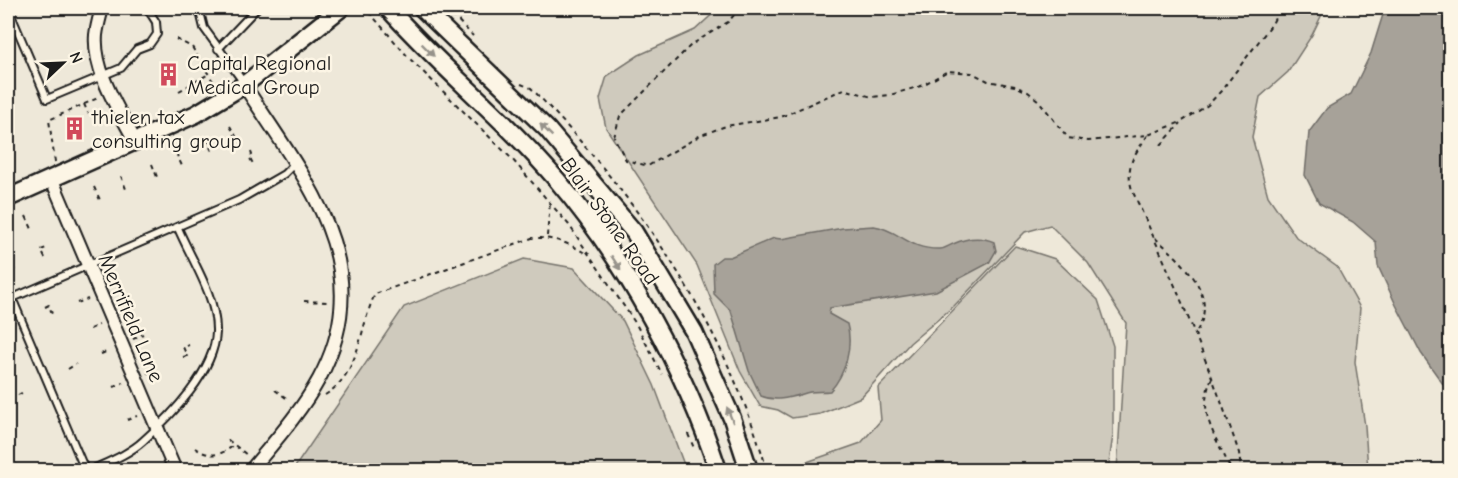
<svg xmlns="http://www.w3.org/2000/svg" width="1458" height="478" viewBox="0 0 1458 478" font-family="'Comic Neue',sans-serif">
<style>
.green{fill:#cfcabd;stroke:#76736c;stroke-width:1.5}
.water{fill:#a7a299;stroke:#6f6c67;stroke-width:1.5}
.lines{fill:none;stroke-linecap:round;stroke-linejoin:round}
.lane-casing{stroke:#1c1c1c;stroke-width:10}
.street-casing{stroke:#1c1c1c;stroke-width:16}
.secondary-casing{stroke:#1c1c1c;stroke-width:21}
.path{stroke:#1c1c1c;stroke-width:2;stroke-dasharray:4.5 4.5;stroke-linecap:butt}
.lane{stroke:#fcf5e5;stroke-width:6}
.street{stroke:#fcf5e5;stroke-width:12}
.secondary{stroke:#fcf5e5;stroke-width:16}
.oneway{fill:#97938b}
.labels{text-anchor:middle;stroke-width:5;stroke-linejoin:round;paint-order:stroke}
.poi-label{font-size:21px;fill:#1c1c1c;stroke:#fcf5e5;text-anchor:start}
.street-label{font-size:21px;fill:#1c1c1c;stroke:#fcf5e5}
</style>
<rect width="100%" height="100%" fill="#eee8d9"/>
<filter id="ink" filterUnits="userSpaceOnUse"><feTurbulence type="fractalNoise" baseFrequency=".0167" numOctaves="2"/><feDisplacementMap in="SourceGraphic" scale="12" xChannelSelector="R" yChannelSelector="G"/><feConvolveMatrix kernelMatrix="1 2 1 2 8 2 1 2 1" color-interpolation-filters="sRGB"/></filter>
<g filter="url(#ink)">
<path class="green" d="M719,8H1325L1312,35L1288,72L1260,97L1252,137L1268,196L1296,237L1337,267L1360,308L1355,362L1365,426L1368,470H1117L1126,323L1088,263L1050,225L1025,232L954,306L910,343L861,397L820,414L792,418L778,410L760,406L740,371L697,265L606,128L600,99L607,76L639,55L695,30Z
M1015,246L1055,259L1098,300L1113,346V435L1108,470H806L804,463L861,443L881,420L878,388Z
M524,259L574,268L623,321L654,385L686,470H293L404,307Z"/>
<path class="water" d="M1385,8H1450V394L1421,353L1396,305L1378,266L1376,242L1353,222L1319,203L1305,175L1309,132L1327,108L1351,94L1371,53Z
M874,226C900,230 908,250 940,249C945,249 948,246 953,244C966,238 981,236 994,242L996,251L989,263L936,291L830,308L829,314L847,324C853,346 846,374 830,391C823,392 817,391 810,392C794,396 777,403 761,396L749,371L731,311L714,294L713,264L722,257H730L774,238L781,239L843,228Z"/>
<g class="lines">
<defs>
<path id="lane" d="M8,8L47,99L121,68L137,49L150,44L157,34L156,22L147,8
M199,8L204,28L244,83
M218,49L257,8
M8,103V104
M12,298L85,470
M8,300L239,200L284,174L295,163
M91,470C108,462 129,454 143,441C171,416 215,371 216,332C217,297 191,259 178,228"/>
<path id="street" d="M102,8C100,16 97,26 96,35C93,72 120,111 136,143
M244,85C303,177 381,265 319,379C301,412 274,442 251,470
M52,180L175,470"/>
<path id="secondary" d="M388,8C441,68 505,119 557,180C626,261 685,370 718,470
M422,8L547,129L634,232L694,332L732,418L749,470
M8,198L196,114L244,85L341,8"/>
</defs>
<use href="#lane" class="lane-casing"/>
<use href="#street" class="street-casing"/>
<use href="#secondary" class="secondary-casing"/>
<path class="path" d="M446,8L473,36
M740,8L728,22L691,45L620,116L614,137L626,160L648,166L701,135L726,126L781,117L844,89L872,97L890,95L921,86L948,71L972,73L988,81L1015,86L1028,92L1039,101L1068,138L1088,141L1148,135L1181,122L1208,105L1221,91L1272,24L1280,8
M369,12L409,58L512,159L569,225L636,324L662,374
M176,39L192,47L214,83
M521,84L531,88C638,197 724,322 767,470
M179,91L207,75
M84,104L88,113
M230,126L237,138
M1148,135C1134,155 1125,165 1132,190C1172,276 1209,363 1239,453L1241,470
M206,139L212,151
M1161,145L1181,123
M251,152L252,155L249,157L254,165
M176,153L182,166
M55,162L49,120L100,97
M152,164L157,177
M121,176L126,189
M94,187L100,200
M26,216L32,229
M547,236L550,203
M1155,238C1181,260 1221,295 1196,332
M45,258L41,250L46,248L45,245
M13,266L16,274
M109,280L117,277
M304,301L327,302
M77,303L88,299
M45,307L49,305L52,314L55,313
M120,308L128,304
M90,329L99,325
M133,339L143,334
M101,354L109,351
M183,357L187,356L183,347L189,345
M68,369L76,364
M147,373L157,369
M1212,378C1195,413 1218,439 1231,470
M114,387L123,383
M275,390L289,400
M18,395L25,391
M325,395C361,373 359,328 375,294L532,238C554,237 569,243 588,255
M127,420L137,416
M688,434L694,448
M228,440L247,455
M195,448C209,458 221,456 234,445
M8,469L17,465"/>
<use href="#lane" class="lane"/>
<use href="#street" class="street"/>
<use href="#secondary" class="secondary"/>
</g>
<defs><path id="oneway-solid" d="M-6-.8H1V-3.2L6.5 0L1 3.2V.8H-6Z" transform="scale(1.5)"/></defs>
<g class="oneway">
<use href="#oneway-solid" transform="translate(428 50) rotate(45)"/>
<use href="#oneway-solid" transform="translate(546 130) rotate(-135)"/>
<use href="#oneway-solid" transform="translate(616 263) rotate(57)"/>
<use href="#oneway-solid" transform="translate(730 415) rotate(-112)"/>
</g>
</g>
<defs>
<symbol id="building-bare" viewBox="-9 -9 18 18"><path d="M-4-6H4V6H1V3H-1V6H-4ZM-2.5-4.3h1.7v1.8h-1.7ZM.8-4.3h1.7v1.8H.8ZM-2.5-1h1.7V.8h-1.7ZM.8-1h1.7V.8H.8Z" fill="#d1495b" stroke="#fcf5e5" stroke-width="2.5" paint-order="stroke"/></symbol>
</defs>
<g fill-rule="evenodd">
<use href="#building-bare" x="152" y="58" width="33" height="33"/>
<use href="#building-bare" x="58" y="112" width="33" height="33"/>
</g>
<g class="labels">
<g class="poi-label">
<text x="187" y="70">Capital Regional<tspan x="187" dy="24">Medical Group</tspan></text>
<text x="92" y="124">thielen tax<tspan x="92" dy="24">consulting group</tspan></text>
</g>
<g class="street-label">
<text transform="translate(610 221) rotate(54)" y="7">Blair Stone Road</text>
<text transform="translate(131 318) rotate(67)" y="7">Merrifield Lane</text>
</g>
</g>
<rect width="1458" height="478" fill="none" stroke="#fcf5e5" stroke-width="30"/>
<rect x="15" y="15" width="1428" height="448" fill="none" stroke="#1c1c1c" stroke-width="2" filter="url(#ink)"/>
<g transform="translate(63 63) rotate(67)" stroke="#fcf5e5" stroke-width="4.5" paint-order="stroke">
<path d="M0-4.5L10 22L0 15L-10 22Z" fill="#1c1c1c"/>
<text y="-9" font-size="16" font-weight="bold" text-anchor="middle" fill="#1c1c1c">N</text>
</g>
</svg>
